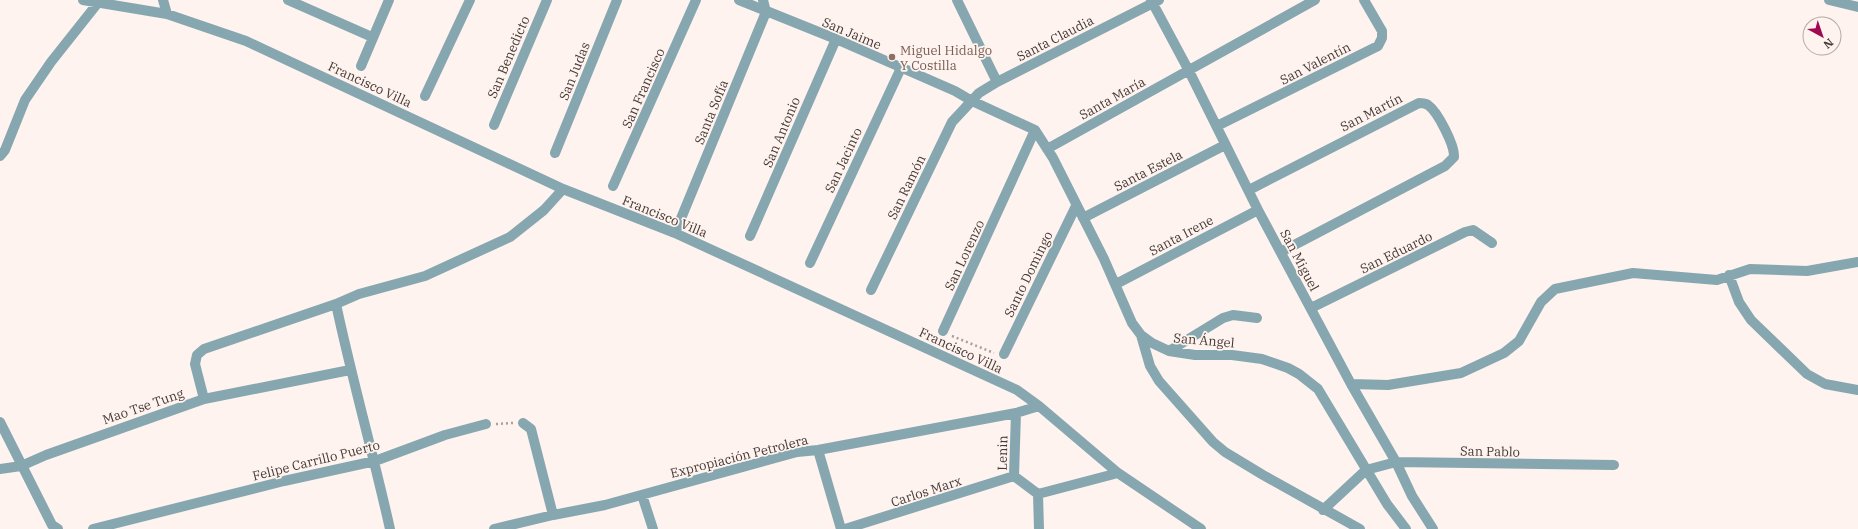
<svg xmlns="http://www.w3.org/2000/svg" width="1858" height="529" viewBox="0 0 1858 529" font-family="'IBM Plex Serif',serif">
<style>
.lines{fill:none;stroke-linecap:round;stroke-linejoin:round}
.path{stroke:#aa9f9a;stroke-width:2.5;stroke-dasharray:2 3;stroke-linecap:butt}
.minor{stroke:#86a7b0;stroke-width:10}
.education-dot{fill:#8d6e63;stroke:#fef3ee;stroke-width:1.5}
.labels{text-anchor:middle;stroke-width:3.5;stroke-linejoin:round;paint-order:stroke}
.street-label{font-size:13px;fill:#453a35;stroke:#fef3ee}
.education-label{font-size:13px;fill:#785e54;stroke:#fef3ee;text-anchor:start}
</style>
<rect width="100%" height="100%" fill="#fef3ee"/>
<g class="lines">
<path class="path" d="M952,336L994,353
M496,424L513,423"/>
<path class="minor" d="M83,0L167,14L246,41L563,189L675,233L1017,390L1039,406L1118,473L1201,529
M163,0L167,14
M288,0L372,37
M739,0L836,39L955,91L972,101L1035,130L1053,158L1104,259L1132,323L1141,335L1152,343L1169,351L1195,355H1232L1262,359L1288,368L1299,374L1318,389L1387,504L1406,529
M957,0L997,82
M1151,0L1189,71L1258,210L1351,384L1396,462L1412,496L1433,529
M1829,0L1858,7
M361,66L389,0
M425,96L470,0
M494,125L547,0
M1217,126L1378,46L1382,38V31L1364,0
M1047,149L1315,0
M555,153L617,0
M0,156L5,150L25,100L51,62L97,4
M613,186L696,0
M1249,190L1419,103C1423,103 1425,103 1428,105C1438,112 1455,146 1454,157L1445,166L1281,252
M1083,218L1225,145
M675,233L766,12L763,0
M750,236L836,39
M810,263L901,68
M1729,275L1739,302L1751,320L1807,374L1825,384L1858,390
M1116,284L1258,210
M871,290L952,122L979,93L997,82L1159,0
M336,304C352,379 373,453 390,529
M1311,308L1465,232L1473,230L1492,243
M943,331L1035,130
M1141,335L1150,366L1159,381L1213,442L1225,452L1263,475L1360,529
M1169,351L1223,318L1233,315L1257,318
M1004,354L1076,206
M1351,384L1388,385L1461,373L1504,353L1519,341L1541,302L1555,289L1633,273L1717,280L1750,269L1807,271L1858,262
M204,399L195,364L197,355L204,349L336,304L359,294L425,276L510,237L544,210L563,189
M1016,413L1014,476L1038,494L1039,529
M0,422L52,525L58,529
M523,423L531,429L553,515
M818,450L841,529
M0,469L21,466L46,455L204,399L350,370
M1038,494L1118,473
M642,495L653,529
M1323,510L1366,470L1396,462L1614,465
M93,529L284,481L375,461L445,435L486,424
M494,529L553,515L605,505L797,452L818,450L1016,413L1039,406
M845,529L1014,476"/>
</g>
<circle class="education-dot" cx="892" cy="57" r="4"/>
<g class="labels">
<g class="street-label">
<text transform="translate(852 33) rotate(23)" y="5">San Jaime</text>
<text transform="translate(1055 38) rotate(-27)" y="5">Santa Claudia</text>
<text transform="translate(508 57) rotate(-67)" y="5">San Benedicto</text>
<text transform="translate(1315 63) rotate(-27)" y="5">San Valentín</text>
<text transform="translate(574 71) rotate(-68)" y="5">San Judas</text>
<text transform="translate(370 84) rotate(25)" y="5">Francisco Villa</text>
<text transform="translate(643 88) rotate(-66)" y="5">San Francisco</text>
<text transform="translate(1112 98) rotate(-29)" y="5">Santa María</text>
<text transform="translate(711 112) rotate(-68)" y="5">Santa Sofía</text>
<text transform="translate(1371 112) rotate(-27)" y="5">San Martín</text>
<text transform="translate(781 132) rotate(-67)" y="5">San Antonio</text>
<text transform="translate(843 160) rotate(-65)" y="5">San Jacinto</text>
<text transform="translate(1148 170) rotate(-27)" y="5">Santa Estela</text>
<text transform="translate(906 187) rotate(-64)" y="5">San Ramón</text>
<text transform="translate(665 216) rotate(22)" y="5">Francisco Villa</text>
<text transform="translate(1181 235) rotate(-28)" y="5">Santa Irene</text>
<text transform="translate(1396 252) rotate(-26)" y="5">San Eduardo</text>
<text transform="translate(964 255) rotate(-65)" y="5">San Lorenzo</text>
<text transform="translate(1300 260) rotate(62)" y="5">San Miguel</text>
<text transform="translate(1028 274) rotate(-64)" y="5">Santo Domingo</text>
<text transform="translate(1204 340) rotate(5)" y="5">San Ángel</text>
<text transform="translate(961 350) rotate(25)" y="5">Francisco Villa</text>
<text transform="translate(143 406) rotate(-19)" y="5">Mao Tse Tung</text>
<text transform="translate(1490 451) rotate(1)" y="5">San Pablo</text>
<text transform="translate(1002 453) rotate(-89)" y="5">Lenin</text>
<text transform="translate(739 456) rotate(-14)" y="5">Expropiación Petrolera</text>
<text transform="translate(316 460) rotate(-14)" y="5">Felipe Carrillo Puerto</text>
<text transform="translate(926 491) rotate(-18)" y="5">Carlos Marx</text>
</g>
<g class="education-label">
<text x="900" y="55">Miguel Hidalgo<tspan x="900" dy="15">Y Costilla</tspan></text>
</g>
</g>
<g transform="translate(1822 36) rotate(140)"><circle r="19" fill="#fef3ee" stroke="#b4a9a4"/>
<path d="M0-3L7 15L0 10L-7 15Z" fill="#9f0b53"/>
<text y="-6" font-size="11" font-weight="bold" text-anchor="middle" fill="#453a35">N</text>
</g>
</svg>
